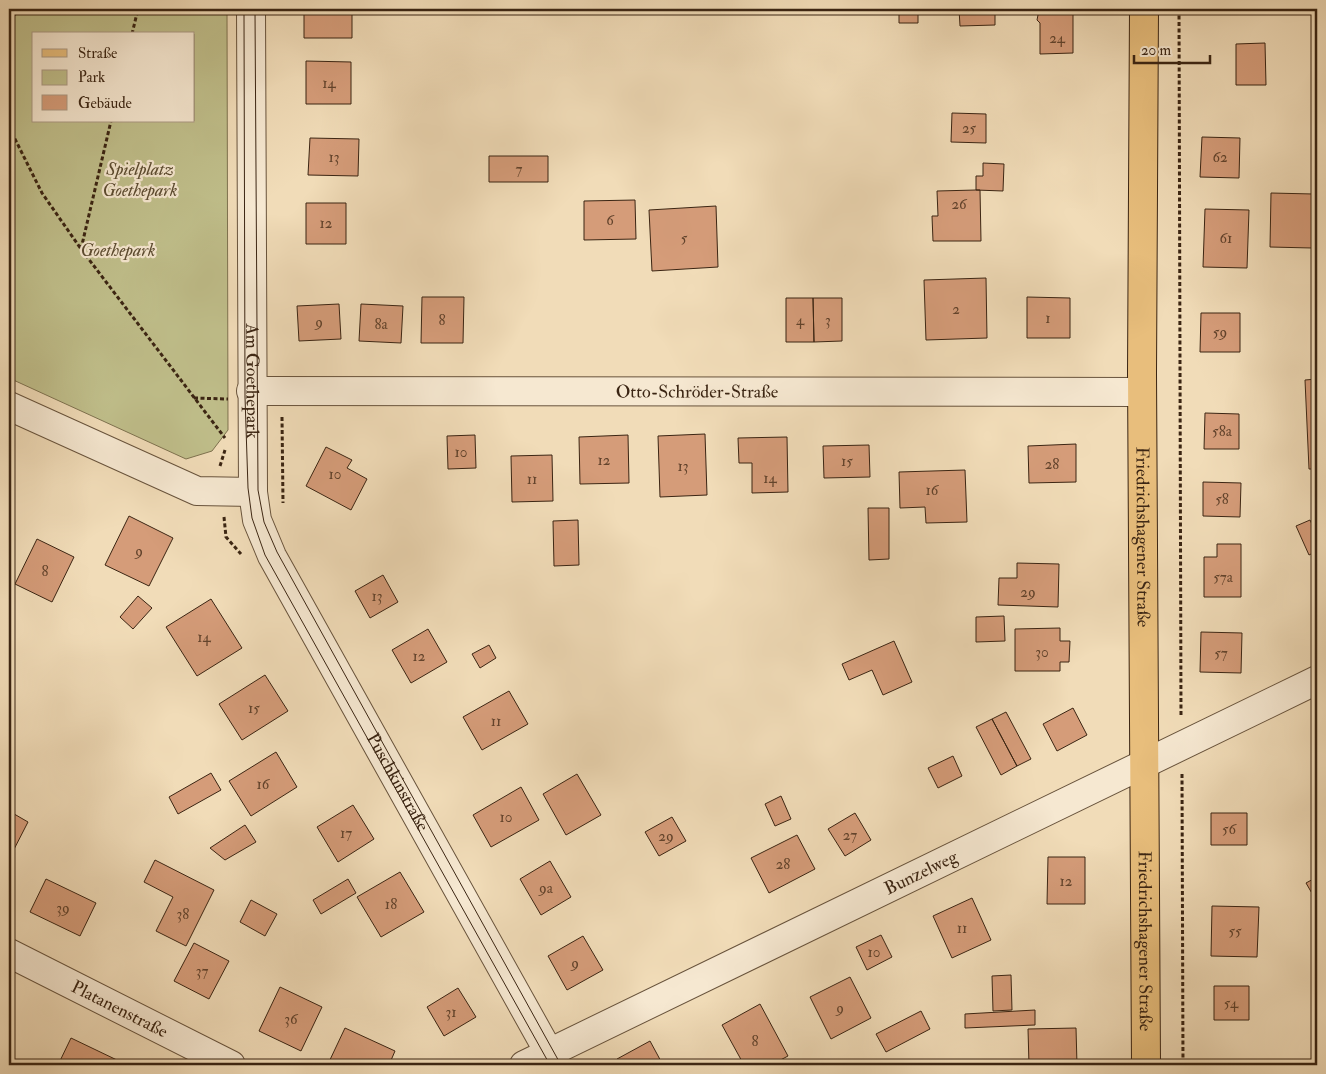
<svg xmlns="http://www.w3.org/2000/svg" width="1326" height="1074" viewBox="0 0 1326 1074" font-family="'IM FELL Double Pica',serif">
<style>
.green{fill:#c0bf8b;stroke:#7e724f;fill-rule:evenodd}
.building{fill:#d59c79;stroke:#3b2513}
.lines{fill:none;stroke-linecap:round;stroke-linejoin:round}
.minor-casing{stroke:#68533c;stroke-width:30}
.major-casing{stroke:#3b2513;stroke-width:30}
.path{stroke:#3b2513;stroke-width:3;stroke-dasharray:4 2.5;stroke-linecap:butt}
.minor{stroke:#f6e8d1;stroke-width:28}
.major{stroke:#e8be7c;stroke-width:28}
.tram{stroke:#3b2513;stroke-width:1}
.labels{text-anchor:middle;stroke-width:4.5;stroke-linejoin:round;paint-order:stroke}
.number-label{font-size:15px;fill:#62432c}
.park-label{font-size:18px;font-style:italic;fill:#5c4c31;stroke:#f6e8d1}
.street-label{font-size:18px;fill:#3b2513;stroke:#f6e8d1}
</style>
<rect width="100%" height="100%" fill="#f1dcb8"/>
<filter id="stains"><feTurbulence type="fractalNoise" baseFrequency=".004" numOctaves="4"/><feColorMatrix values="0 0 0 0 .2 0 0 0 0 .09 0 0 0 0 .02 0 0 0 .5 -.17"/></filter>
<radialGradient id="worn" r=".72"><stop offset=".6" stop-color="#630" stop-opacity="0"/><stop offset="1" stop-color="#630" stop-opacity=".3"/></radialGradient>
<path class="green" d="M9,9H227L228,430L212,451L186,459L9,378ZM34,34H194V121H34Z"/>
<path class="building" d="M304,9H352V38H304Z
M899,9H918V23H899Z
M959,9H995V25L960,26Z
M1042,10H1047L1050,14L1073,13V53L1040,54V23L1037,20L1038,15Z
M1265,43L1266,85H1236V44Z
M306,61L351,62V104H306Z
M952,113L986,114V143L951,142Z
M1202,137L1240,138L1239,178L1200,177Z
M310,138L359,139L358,176L308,175Z
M489,156H548V182H489Z
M983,163L1004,164L1003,191L976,190V176H983Z
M976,190H980L981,241H933L932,216H938L937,191Z
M1271,193L1313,194L1312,248L1270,247Z
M635,200L636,239L584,240V201Z
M306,203H346V244H306Z
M716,206L718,267L652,271L649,210Z
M1205,209L1249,210L1247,268L1203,267Z
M986,278L987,338L926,340L924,280Z
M422,297H464L463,343H421Z
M1027,297L1070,298V338H1027Z
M786,298H813L814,342H786Z
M813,298H842V341L814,342Z
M339,304L341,339L299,341L297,306Z
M361,304L403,306L401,343L359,341Z
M1201,313H1240V352H1200Z
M1317,379V469H1309L1305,380Z
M1205,413L1239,414V449H1204Z
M705,434L707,495L660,497L658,436Z
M475,435L476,468L448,469L447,436Z
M628,435L629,483L580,484L579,437Z
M787,437L788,492L752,493V463H739L738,438Z
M1076,444V482L1029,483L1028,446Z
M869,445L870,477L824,478L823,446Z
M326,447L352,460L347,468L367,479L351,510L306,486Z
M552,455L553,501L512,502L511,456Z
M965,470L967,522L926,523L925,507L900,508L899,472Z
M1203,482L1241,483L1240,517L1203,516Z
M868,508H889V559L869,560Z
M129,516L173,538L149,586L105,565Z
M578,520L579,565L554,566L553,521Z
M1310,520L1317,535V551L1309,555L1296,526Z
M37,539L74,557L52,602L15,584Z
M1217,544H1241V597H1204V557H1217Z
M1017,563L1059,564L1058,607L998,605L999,578H1017Z
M383,575L398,602L370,618L355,591Z
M138,596L152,608L133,629L120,617Z
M211,599L242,648L197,676L166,627Z
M1004,616L1005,641L976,642V617Z
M1060,628V641H1070L1069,662H1060V671H1015V629Z
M428,629L447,662L411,683L392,650Z
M1201,632L1242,633L1241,673L1200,672Z
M894,641L912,682L883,695L872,670L849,680L842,664Z
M489,645L496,658L480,668L472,654Z
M265,675L288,711L242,740L219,704Z
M509,691L528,724L482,750L463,717Z
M1073,708L1087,735L1057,751L1043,724Z
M1006,712L1031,759L1017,766L992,719Z
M992,719L1017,766L1001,775L976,727Z
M276,752L297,787L251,816L229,781Z
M953,756L962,776L938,788L928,768Z
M211,773L221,790L178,814L169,797Z
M577,774L601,815L566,835L543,794Z
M521,787L539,820L491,847L473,815Z
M781,796L791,819L775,826L765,804Z
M353,805L374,839L338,862L317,827Z
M9,811L28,822L9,859Z
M855,813L871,840L845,856L828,829Z
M1211,813H1247V845H1211Z
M672,817L686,841L659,856L645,832Z
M245,825L256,842L225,860L210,848Z
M797,835L815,869L769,893L751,858Z
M1048,857H1085V904H1047Z
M155,860L214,890L186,946L156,931L173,897L144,882Z
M550,861L571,897L541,915L520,879Z
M400,872L424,912L381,937L357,897Z
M1317,877V902L1306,883Z
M46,879L96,903L80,936L30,912Z
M348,879L356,893L321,914L313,900Z
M972,898L991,940L952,958L933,916Z
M251,900L277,914L265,936L240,922Z
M1212,906L1259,907L1257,957L1211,956Z
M881,935L892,957L867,970L856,947Z
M583,936L603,970L567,990L548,956Z
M194,943L229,961L209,999L174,981Z
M1011,975L1012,1010L993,1011L992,976Z
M850,977L871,1018L831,1039L810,997Z
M1214,986H1249V1020H1214Z
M280,987L322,1007L301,1051L259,1031Z
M458,988L476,1017L444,1036L427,1007Z
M760,1004L788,1056L771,1065H744L722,1025Z
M1035,1010V1025L965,1028V1014Z
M921,1011L930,1029L886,1052L876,1034Z
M345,1028L395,1051L389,1065L328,1064Z
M1076,1028L1077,1065H1029L1028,1029Z
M71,1038L119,1061L117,1065H58Z
M650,1041L663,1065H621L617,1059Z
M946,1061V1065H919V1063Z
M1265,1061V1065H1215V1062Z"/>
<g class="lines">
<defs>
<g id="minor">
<path id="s1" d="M251,9L253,492L257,520L272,556L556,1065"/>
<path id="s2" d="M251,391L1142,392"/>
<path d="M9,406L197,491L253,492"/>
<path id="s3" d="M9,953L231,1065"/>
<path id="s4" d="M524,1065L1317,680"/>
</g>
<g id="major">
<path id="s5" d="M1144,9L1142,373L1146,1065"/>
</g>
</defs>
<use href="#minor" class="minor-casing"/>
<use href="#major" class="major-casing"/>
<path class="path" d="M1179,9L1181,716
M9,18L23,9
M132,34L138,9
M9,127L42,193L81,249L225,438
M81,249L111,121
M194,398L228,399
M282,417L283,503
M220,466L225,450
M224,517L226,537L241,554
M1182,774L1183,1065"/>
<use href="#minor" class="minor"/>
<use href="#major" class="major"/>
<path class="tram" d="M244,9L245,397L248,488L252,518L265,555L550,1065
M255,9L258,490L264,522L277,552L561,1065"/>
</g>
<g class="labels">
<g class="number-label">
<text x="1057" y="43">24</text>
<text x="329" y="88">14</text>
<text x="969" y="133">25</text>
<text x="334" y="162">13</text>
<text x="1220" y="162">62</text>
<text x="519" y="174">7</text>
<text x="959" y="209">26</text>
<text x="610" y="225">6</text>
<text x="326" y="228">12</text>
<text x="684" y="243">5</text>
<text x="1226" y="243">61</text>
<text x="956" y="314">2</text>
<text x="1048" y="323">1</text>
<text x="442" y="325">8</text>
<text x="800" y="325">4</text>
<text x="828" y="325">3</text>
<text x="319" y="327">9</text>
<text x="381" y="329">8a</text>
<text x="1220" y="337">59</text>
<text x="1222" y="436">58a</text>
<text x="461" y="457">10</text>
<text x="604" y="465">12</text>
<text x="847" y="466">15</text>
<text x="1052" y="469">28</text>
<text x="683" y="471">13</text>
<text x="335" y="479">10</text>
<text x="770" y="483">14</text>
<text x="532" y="484">11</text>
<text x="932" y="495">16</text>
<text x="1222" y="504">58</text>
<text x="139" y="556">9</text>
<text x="45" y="576">8</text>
<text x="1223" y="582">57a</text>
<text x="1028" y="597">29</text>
<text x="377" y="601">13</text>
<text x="204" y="642">14</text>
<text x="1042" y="657">30</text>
<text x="1221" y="658">57</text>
<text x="419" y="661">12</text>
<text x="254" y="713">15</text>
<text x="496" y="726">11</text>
<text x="263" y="789">16</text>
<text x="506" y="822">10</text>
<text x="1229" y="834">56</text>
<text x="346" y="838">17</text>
<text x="850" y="840">27</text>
<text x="666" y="841">29</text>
<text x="783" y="869">28</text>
<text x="1066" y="886">12</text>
<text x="546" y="893">9a</text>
<text x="391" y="909">18</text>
<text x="63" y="913">39</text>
<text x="183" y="919">38</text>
<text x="962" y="933">11</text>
<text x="1235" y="936">55</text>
<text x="874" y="957">10</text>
<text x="575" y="968">9</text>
<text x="202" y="976">37</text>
<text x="1231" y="1008">54</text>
<text x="840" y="1013">9</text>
<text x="451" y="1017">31</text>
<text x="291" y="1024">36</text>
<text x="755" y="1046">8</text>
</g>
<g class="park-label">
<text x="140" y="175">Spielplatz<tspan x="140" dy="21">Goethepark</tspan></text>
<text x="118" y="256">Goethepark</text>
</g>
<g class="street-label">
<text dy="6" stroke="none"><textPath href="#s1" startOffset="372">Am Goethepark</textPath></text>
<text dy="6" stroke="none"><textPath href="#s2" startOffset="446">Otto-Schröder-Straße</textPath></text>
<text dy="6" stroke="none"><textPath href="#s5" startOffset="528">Friedrichshagener Straße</textPath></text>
<text dy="6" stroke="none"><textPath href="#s1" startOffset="809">Puschkinstraße</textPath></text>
<text dy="6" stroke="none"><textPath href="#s4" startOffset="441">Bunzelweg</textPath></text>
<text dy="6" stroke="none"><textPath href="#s5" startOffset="932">Friedrichshagener Straße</textPath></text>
<text dy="6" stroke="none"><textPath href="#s3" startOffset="124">Platanenstraße</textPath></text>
</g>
</g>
<rect width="1326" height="1074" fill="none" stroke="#f1dcb8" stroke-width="30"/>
<rect x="10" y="10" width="1306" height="1054" fill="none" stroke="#3b2513" stroke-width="2.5"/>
<rect x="15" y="15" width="1296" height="1044" fill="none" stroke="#3b2513"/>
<rect x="32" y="32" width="162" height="90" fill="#f6e8d1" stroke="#ab9a85"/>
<rect x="42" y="49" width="25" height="8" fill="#e8be7c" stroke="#ab9a85"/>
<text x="78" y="58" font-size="15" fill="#3b2513">Straße</text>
<rect x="42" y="70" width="25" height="15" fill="#c0bf8b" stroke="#ab9a85"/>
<text x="78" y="82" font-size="15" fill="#3b2513">Park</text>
<rect x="42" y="95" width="25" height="15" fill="#d59c79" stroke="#ab9a85"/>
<text x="78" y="108" font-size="15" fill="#3b2513">Gebäude</text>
<path d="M1134 55v8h76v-8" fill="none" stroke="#3b2513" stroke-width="2.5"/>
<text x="1141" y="55" font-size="15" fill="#3b2513" stroke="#f6e8d1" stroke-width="4" paint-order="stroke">20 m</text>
<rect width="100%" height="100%" filter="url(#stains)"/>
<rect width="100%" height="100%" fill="url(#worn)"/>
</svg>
